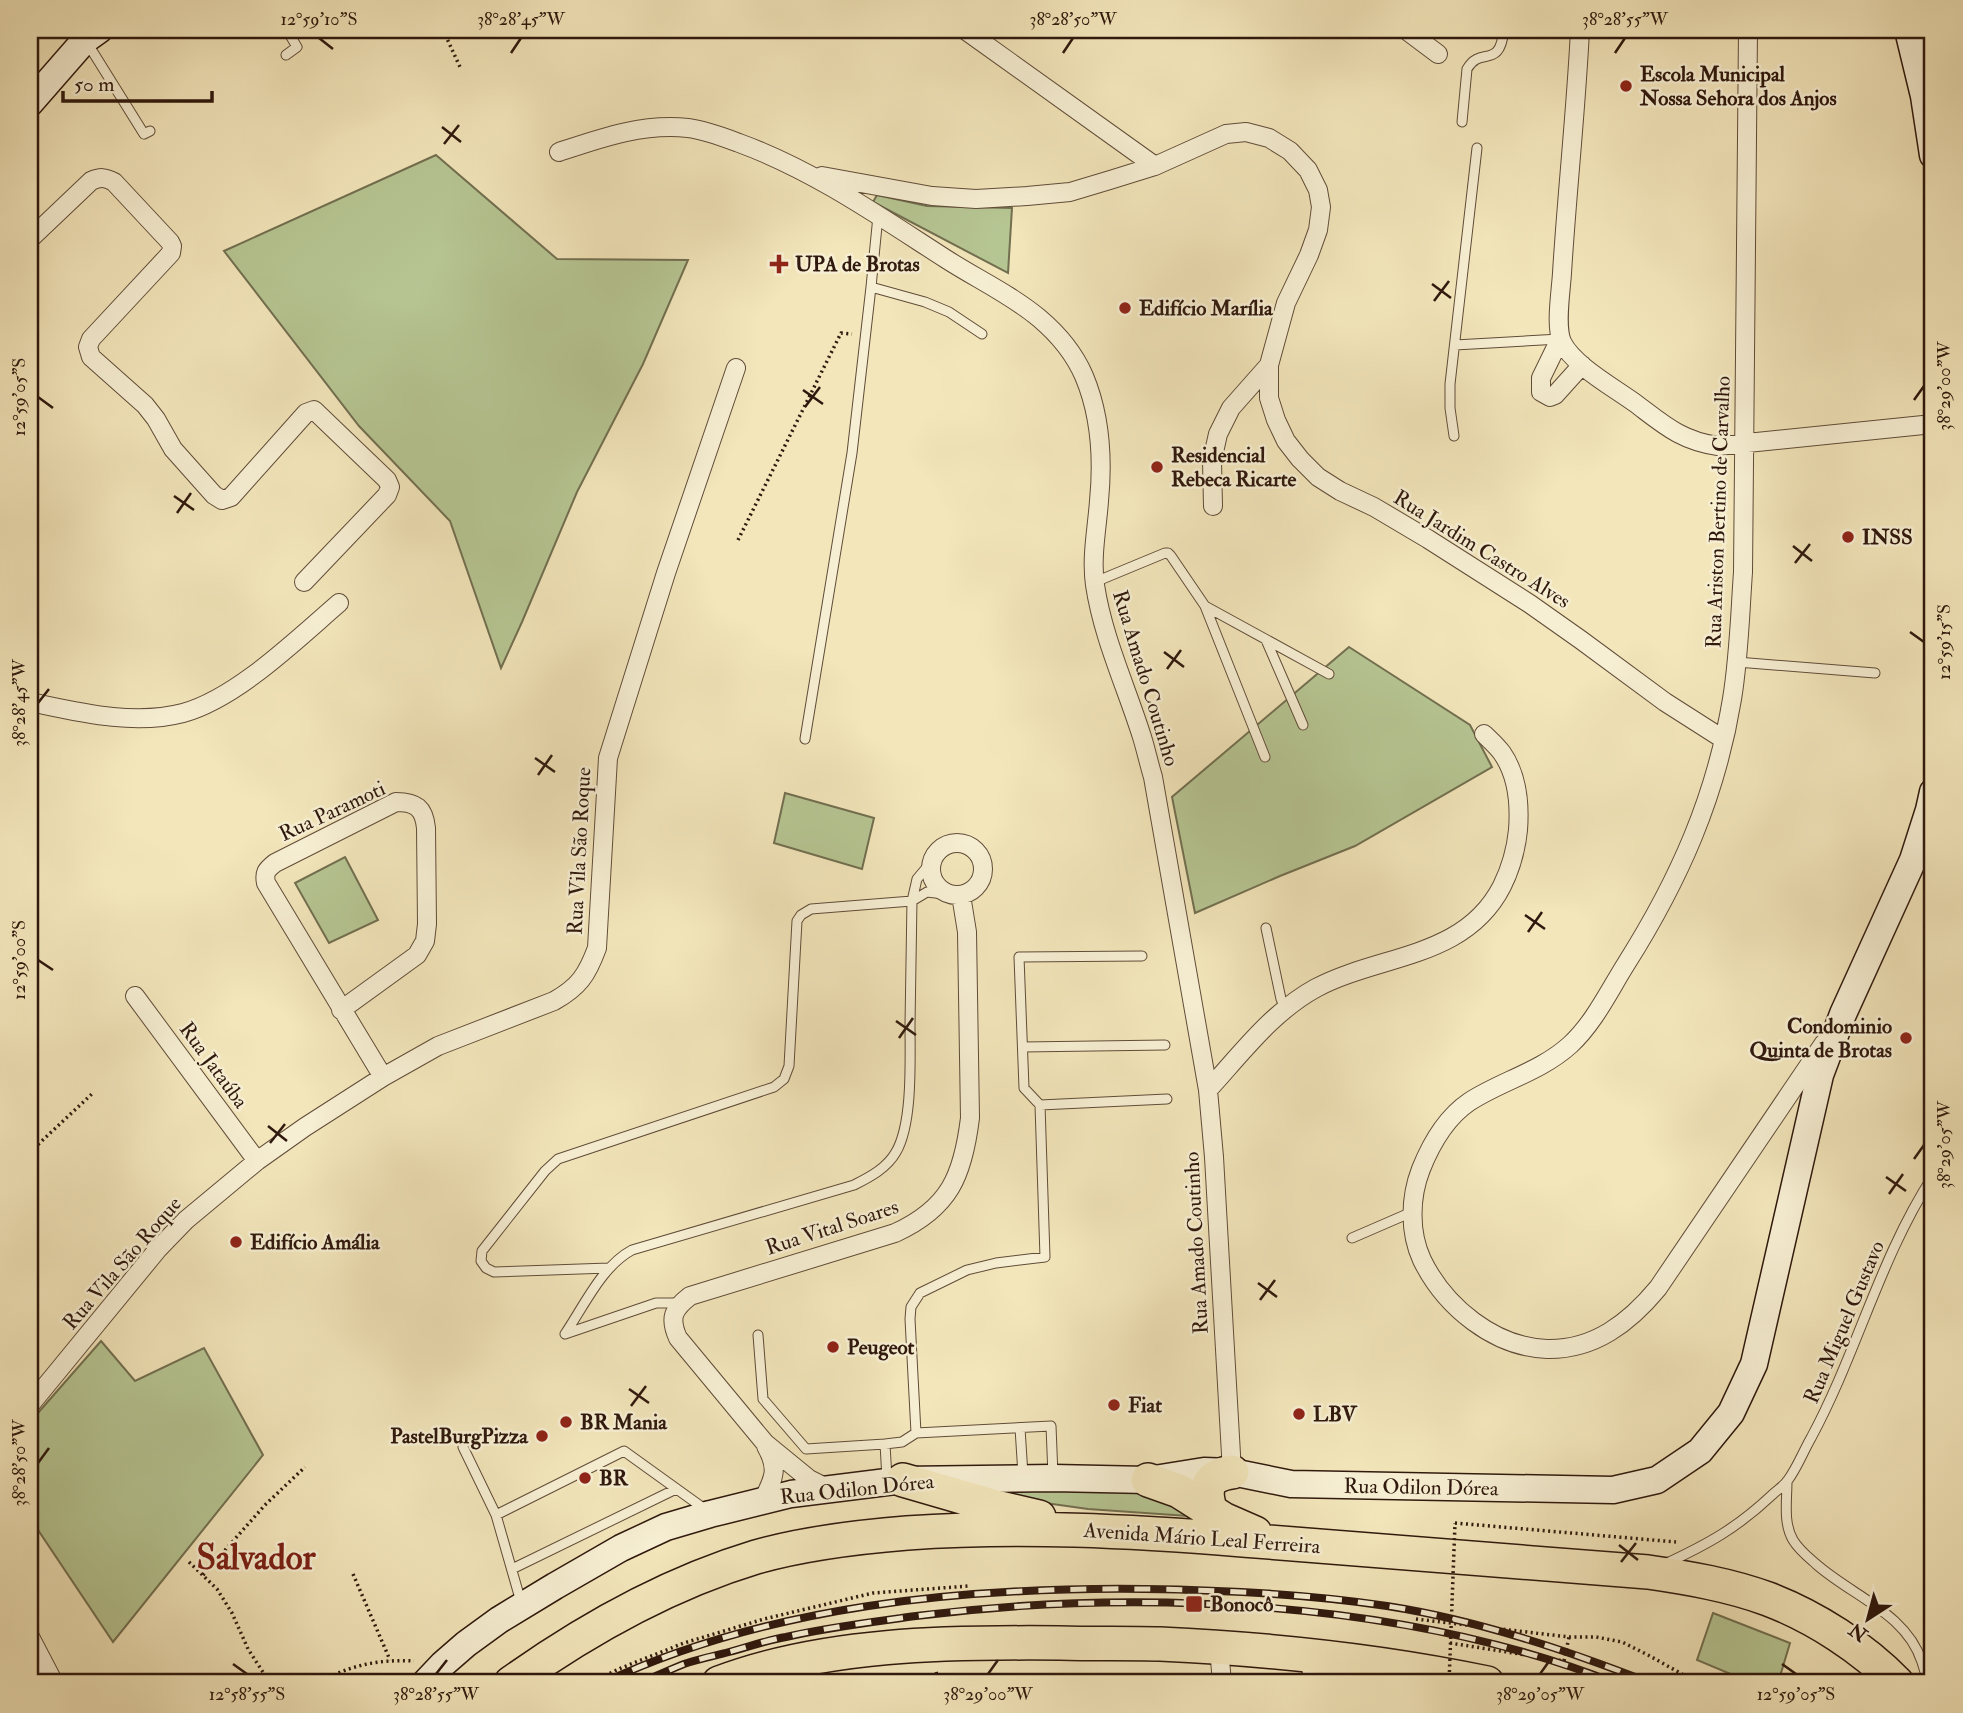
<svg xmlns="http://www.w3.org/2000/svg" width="1963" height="1713" viewBox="0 0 1963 1713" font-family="'IM FELL Double Pica',serif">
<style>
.green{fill:#b6c693;stroke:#726f50;stroke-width:2}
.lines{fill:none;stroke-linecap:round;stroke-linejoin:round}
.lane-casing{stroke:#604c38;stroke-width:11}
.street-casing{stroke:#604c38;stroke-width:20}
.secondary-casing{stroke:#2f180d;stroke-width:29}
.highway-casing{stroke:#2f180d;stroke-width:36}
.path{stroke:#2f180d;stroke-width:3.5;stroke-dasharray:2 3.5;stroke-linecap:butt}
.lane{stroke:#f7efd3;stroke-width:9}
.street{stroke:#f7efd3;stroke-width:18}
.secondary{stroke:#f7efd3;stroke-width:26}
.highway{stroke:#f3e6bb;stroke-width:33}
.rail-casing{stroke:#2f180d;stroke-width:8}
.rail{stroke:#f7efd3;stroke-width:5;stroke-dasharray:16;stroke-linecap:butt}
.path-bridge{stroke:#2f180d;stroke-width:3.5;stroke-dasharray:2 3.5;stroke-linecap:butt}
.ticks{fill:none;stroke:#2f180d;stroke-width:2.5}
.poi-dot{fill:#8f2418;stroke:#f7efd3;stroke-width:2.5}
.labels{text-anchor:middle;stroke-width:5;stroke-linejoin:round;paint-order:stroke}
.poi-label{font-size:21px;font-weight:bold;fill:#2f180d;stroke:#f7efd3;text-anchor:start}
.street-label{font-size:21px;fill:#2f180d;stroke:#f7efd3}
.town-label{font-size:35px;font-weight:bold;fill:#7a1f14;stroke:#f7efd3}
.neatline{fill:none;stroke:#2f180d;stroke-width:2.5}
.ticks-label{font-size:18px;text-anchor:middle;fill:#2f180d}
</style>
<rect width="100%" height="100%" fill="#f3e6bb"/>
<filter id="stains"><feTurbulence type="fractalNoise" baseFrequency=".00286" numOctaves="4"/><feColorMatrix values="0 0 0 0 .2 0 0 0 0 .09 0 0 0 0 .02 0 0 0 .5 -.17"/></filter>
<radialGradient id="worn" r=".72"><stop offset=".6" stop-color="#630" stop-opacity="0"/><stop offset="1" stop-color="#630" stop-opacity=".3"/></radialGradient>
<path class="green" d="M436,155L557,259L688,260L643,364L577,492L522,622L501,668L450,521L359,426L224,251Z
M877,195L927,206L1012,208L1008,273L873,202Z
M1349,647L1470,725L1492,767L1355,846L1280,876L1195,913L1172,797Z
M785,793L874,818L862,869L774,843Z
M345,857L378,920L329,943L295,883Z
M101,1341L135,1381L204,1348L263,1455L113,1642L30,1518V1422Z
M981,1488L1166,1492L1202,1517L1088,1509L1031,1501Z
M1713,1613L1790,1643L1778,1683H1752L1697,1660Z"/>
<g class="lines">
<defs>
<path id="lane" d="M86,41L144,134L150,131
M286,55L297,47L287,30
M1462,122L1467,69C1481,45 1499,71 1504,30
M871,287L878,216
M1455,345L1560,339
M1454,436L1450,408V384L1477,148
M1095,582L1165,553H1168L1171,556L1205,606L1265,757
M1205,606L1329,674
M1266,640L1303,725
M1737,662L1875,673
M805,739L852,453L871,287L925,302L949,312L982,334
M1266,928L1281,999L1285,1008
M1023,1047L1165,1045
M1040,1105L1167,1099
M1352,1238L1412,1212
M609,1268L494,1272L486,1268L481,1261L482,1251L545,1171L558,1159L774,1087L784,1079L789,1066L797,921L801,915L811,909L912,901L927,892L952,895
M565,1334C584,1306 602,1266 632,1250L854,1185C870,1177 887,1168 896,1152C913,1123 910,1059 910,1025C911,983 911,942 912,901L917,879L933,860
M565,1334L656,1303H680
M758,1335L763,1399L806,1449L885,1444
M1020,1428L1023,1475
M916,1433L910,1319L911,1307L920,1293L967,1270L996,1263L1045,1257L1040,1105L1024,1088L1019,957L1142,956
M463,1447L496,1515L521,1602
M887,1479L885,1444L902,1442L916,1433L1051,1426L1053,1476
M1787,1481C1787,1500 1783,1523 1793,1540C1799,1550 1808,1557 1816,1564C1852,1596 1906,1613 1922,1662C1924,1669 1927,1676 1927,1683
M496,1515L624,1451L706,1510
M1665,1564C1708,1544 1737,1528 1772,1495C1777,1490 1784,1486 1788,1480C1797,1468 1803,1452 1811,1438C1857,1353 1880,1257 1933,1176
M512,1569L676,1489"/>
<path id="street" d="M965,30L1155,166
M1406,30L1438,54
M1580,30C1576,111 1567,192 1562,273C1561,291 1555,326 1562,342C1573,365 1613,387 1635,403C1663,424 1681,441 1718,446L1933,424
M1748,30L1743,572C1740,614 1739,657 1732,699C1716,797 1679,880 1626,964C1609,991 1594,1023 1570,1045C1540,1072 1501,1081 1469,1102C1447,1117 1431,1144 1421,1169C1410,1197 1409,1232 1422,1260C1445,1307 1494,1347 1547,1349C1594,1350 1629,1323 1658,1288L1824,1043
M559,152C601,138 643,123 688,128C705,130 723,137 739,143C813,170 879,216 946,259C977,279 1010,294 1039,318C1058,334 1074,353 1084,376C1100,414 1103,460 1099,501C1097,529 1091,557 1095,585C1103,638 1126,686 1142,737C1146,750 1149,764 1153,777L1208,1090L1214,1157L1232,1472
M822,176L932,196L976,199L1027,196L1070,192L1110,180L1155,166L1226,134L1246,132L1269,138L1290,151L1308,170L1318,190L1321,207L1318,230L1309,255L1286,303L1269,365L1231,408L1218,434L1212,461L1213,506
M30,239L91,181C100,177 105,177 114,182L170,242L172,246L171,253L91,339L88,347L91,357L145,405L156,419L173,449L214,495L222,500L231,497L306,413L314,410L387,480L390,487L387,495L304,582
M1560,339L1541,378V392L1550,397L1555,395L1582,365
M1269,365V398L1276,420L1286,441L1300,459L1318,477L1340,491L1374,507L1428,539L1530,604L1581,640L1665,702L1723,739
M30,702C78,712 133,726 183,713C237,698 296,640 339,603
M931 869a26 26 0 1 1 52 0a26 26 0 1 1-52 0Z
M135,996L257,1161
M341,1010L417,955L425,941L427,924L426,828C424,808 416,802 396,802L275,863C266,870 264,873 266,883L383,1077
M1208,1090C1241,1054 1272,1012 1316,988C1380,954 1465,959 1502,886C1511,868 1516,850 1518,830C1520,804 1518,776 1502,753C1497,746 1490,740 1484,734
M30,1405L158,1249L186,1220L257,1161L305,1127L383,1077L438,1046L554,1001C579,987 587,975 597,948L608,758L666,573L736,368
M827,1488L809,1479L765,1443L678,1338C669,1318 673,1309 690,1296L895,1233C950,1208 963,1175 970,1118L967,932L961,895
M763,1500C774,1478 779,1469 766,1446
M30,1637L54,1683
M1219,1648L1222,1683
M1310,1656L1313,1683"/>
<path id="secondary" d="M1908,30L1924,96L1933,155
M30,103L85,40L99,30
M425,1683L443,1664L466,1644L499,1620L555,1586L621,1548L666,1527L710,1514L791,1494L903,1480L1053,1478L1148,1480L1204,1471L1232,1472L1291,1484L1613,1490L1657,1480L1700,1451L1731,1413L1754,1364L1820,1075L1843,1014L1913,860L1929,810L1933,792"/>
<path id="highway" d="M903,1480L996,1507L1039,1517
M1148,1480L1179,1491L1223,1519L1255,1533
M1211,1512C1204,1490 1205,1476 1232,1472
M511,1683C584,1631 670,1583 756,1557C805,1543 857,1537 907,1533C1019,1525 1131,1531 1243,1540C1378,1550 1513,1561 1648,1572C1689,1578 1730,1585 1768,1599C1815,1617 1863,1648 1897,1683
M719,1683C825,1643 948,1642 1060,1643C1093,1644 1127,1643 1160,1644C1267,1649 1382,1661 1487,1683"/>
</defs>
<use href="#lane" class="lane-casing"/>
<use href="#street" class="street-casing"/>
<use href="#secondary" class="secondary-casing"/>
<use href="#highway" class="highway-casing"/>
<path class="path" d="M443,30L460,67
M738,540L841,333L852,334
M30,1039L32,1036
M30,1152L94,1092
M30,1357L37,1367
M1455,1523L1676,1542
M189,1562L217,1589L232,1613L248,1649L270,1683
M353,1574L390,1660
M203,1575L265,1505L305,1467
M1416,1619L1569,1637H1596L1622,1642L1648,1655L1698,1683
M1450,1643L1564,1661L1569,1637
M936,1672L940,1683
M319,1683C348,1665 381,1659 414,1661
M590,1683L621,1668L684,1643L764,1619L873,1593L969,1586"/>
<use href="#lane" class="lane"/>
<use href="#street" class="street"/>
<use href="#secondary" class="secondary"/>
<use href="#highway" class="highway"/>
<defs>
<path id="rail" d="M603,1683C769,1605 964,1587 1145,1589C1226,1590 1307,1594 1387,1606C1477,1620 1566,1650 1651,1683
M640,1683C654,1677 669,1670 684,1664C698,1659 714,1656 729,1652C748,1647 767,1640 786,1637C829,1627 873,1622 916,1616C1139,1588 1405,1600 1615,1683"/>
</defs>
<use href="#rail" class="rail-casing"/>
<use href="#rail" class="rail"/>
<path class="path-bridge" d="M1449,1683L1455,1523"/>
</g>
<path class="ticks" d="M319,38L333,49M511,53L521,38M1063,53L1073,38M1615,53L1625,38M442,127L461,142M444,144L459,125M1432,284L1451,298M1434,301L1449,281M803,390L823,404M38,397L53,408M1914,400L1924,386M805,407L820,387M174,496L194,510M177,513L191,493M1793,546L1812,561M1795,563L1810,544M1910,632L1924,642M1164,652L1184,667M1167,669L1181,650M38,703L49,689M535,758L555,772M538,775L552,755M1525,915L1545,929M1528,932L1542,912M38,960L53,970M896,1021L916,1035M899,1038L913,1018M268,1126L287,1141M270,1143L285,1124M1914,1159L1924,1145M1886,1177L1906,1191M1889,1194L1903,1174M1258,1283L1277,1297M1260,1300L1275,1280M629,1389L649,1403M631,1406L646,1386M38,1463L49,1448M1619,1545L1638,1560M1621,1562L1636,1543M233,1664L247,1674M1782,1664L1796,1674M436,1674L447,1660M988,1674L998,1660M1540,1674L1550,1660"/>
<g class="poi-dot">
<circle cx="1626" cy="86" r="7"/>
<path d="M775.5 253.5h7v7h7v7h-7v7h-7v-7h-7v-7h7z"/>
<circle cx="1125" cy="308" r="7"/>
<circle cx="1157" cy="467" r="7"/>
<circle cx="1848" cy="537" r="7"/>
<circle cx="1906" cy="1038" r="7"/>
<circle cx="236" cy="1242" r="7"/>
<circle cx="833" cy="1347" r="7"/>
<circle cx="1114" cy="1405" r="7"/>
<circle cx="1299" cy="1414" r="7"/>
<circle cx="566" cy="1422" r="7"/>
<circle cx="542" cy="1436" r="7"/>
<circle cx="585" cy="1478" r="7"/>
<rect x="1185" y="1595" width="18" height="18" rx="3.5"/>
</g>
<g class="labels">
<g class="poi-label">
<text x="1640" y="81">Escola Municipal<tspan x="1640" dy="24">Nossa Sehora dos Anjos</tspan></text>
<text x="795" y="271">UPA de Brotas</text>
<text x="1139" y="315">Edifício Marília</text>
<text x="1171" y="462">Residencial<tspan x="1171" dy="24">Rebeca Ricarte</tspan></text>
<text x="1862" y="544">INSS</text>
<text x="1892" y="1033" text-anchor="end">Condominio<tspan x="1892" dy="24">Quinta de Brotas</tspan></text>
<text x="250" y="1249">Edifício Amália</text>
<text x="847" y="1354">Peugeot</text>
<text x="1128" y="1412">Fiat</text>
<text x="1313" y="1421">LBV</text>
<text x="580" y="1429">BR Mania</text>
<text x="528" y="1443" text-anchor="end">PastelBurgPizza</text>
<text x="599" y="1485">BR</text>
<text x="1210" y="1611">Bonocô</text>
</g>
<g class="street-label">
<text transform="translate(1718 512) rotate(-88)" y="7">Rua Ariston Bertino de Carvalho</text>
<text transform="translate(1482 549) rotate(32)" y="7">Rua Jardim Castro Alves</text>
<text transform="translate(1146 678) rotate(73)" y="7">Rua Amado Coutinho</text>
<text transform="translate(332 811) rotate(-25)" y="7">Rua Paramoti</text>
<text transform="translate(579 851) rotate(-87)" y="7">Rua Vila São Roque</text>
<text transform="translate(214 1065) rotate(54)" y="7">Rua Jataúba</text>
<text transform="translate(832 1227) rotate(-18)" y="7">Rua Vital Soares</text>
<text transform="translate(1196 1243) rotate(-93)" y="7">Rua Amado Coutinho</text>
<text transform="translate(122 1263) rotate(-49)" y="7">Rua Vila São Roque</text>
<text transform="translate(1844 1322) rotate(-67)" y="7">Rua Miguel Gustavo</text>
<text transform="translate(1421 1487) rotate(1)" y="7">Rua Odilon Dórea</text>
<text transform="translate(857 1489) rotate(-6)" y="7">Rua Odilon Dórea</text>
<text transform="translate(1202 1538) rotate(4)" y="7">Avenida Mário Leal Ferreira</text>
</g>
<g class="town-label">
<text x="256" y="1569">Salvador</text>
</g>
</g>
<rect width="1963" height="1713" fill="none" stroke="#f3e6bb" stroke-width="77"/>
<g transform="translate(1868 1619) rotate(216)" stroke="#f7efd3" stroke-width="5" paint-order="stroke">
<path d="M0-5L12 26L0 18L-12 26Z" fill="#2f180d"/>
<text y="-10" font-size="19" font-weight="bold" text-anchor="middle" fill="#2f180d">N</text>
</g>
<path d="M63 91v10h149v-10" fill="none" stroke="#2f180d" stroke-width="3.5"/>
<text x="74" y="91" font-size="21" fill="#2f180d" stroke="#f7efd3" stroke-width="5" paint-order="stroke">50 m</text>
<rect x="38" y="38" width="1886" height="1636" class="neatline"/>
<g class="ticks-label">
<text x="319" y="25">12°59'10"S</text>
<text x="521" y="25">38°28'45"W</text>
<text x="1073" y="25">38°28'50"W</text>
<text x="1625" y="25">38°28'55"W</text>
<text transform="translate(1944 386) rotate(-90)" y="6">38°29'00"W</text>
<text transform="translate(19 397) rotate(-90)" y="6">12°59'05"S</text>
<text transform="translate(1944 642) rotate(-90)" y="6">12°59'15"S</text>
<text transform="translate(19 703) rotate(-90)" y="6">38°28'45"W</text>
<text transform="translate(19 960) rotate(-90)" y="6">12°59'00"S</text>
<text transform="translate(1944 1145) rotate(-90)" y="6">38°29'05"W</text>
<text transform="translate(19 1463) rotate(-90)" y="6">38°28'50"W</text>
<text x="247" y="1700">12°58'55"S</text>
<text x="436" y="1700">38°28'55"W</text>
<text x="988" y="1700">38°29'00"W</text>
<text x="1540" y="1700">38°29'05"W</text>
<text x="1796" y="1700">12°59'05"S</text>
</g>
<rect width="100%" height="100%" filter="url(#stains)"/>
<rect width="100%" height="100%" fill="url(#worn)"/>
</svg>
